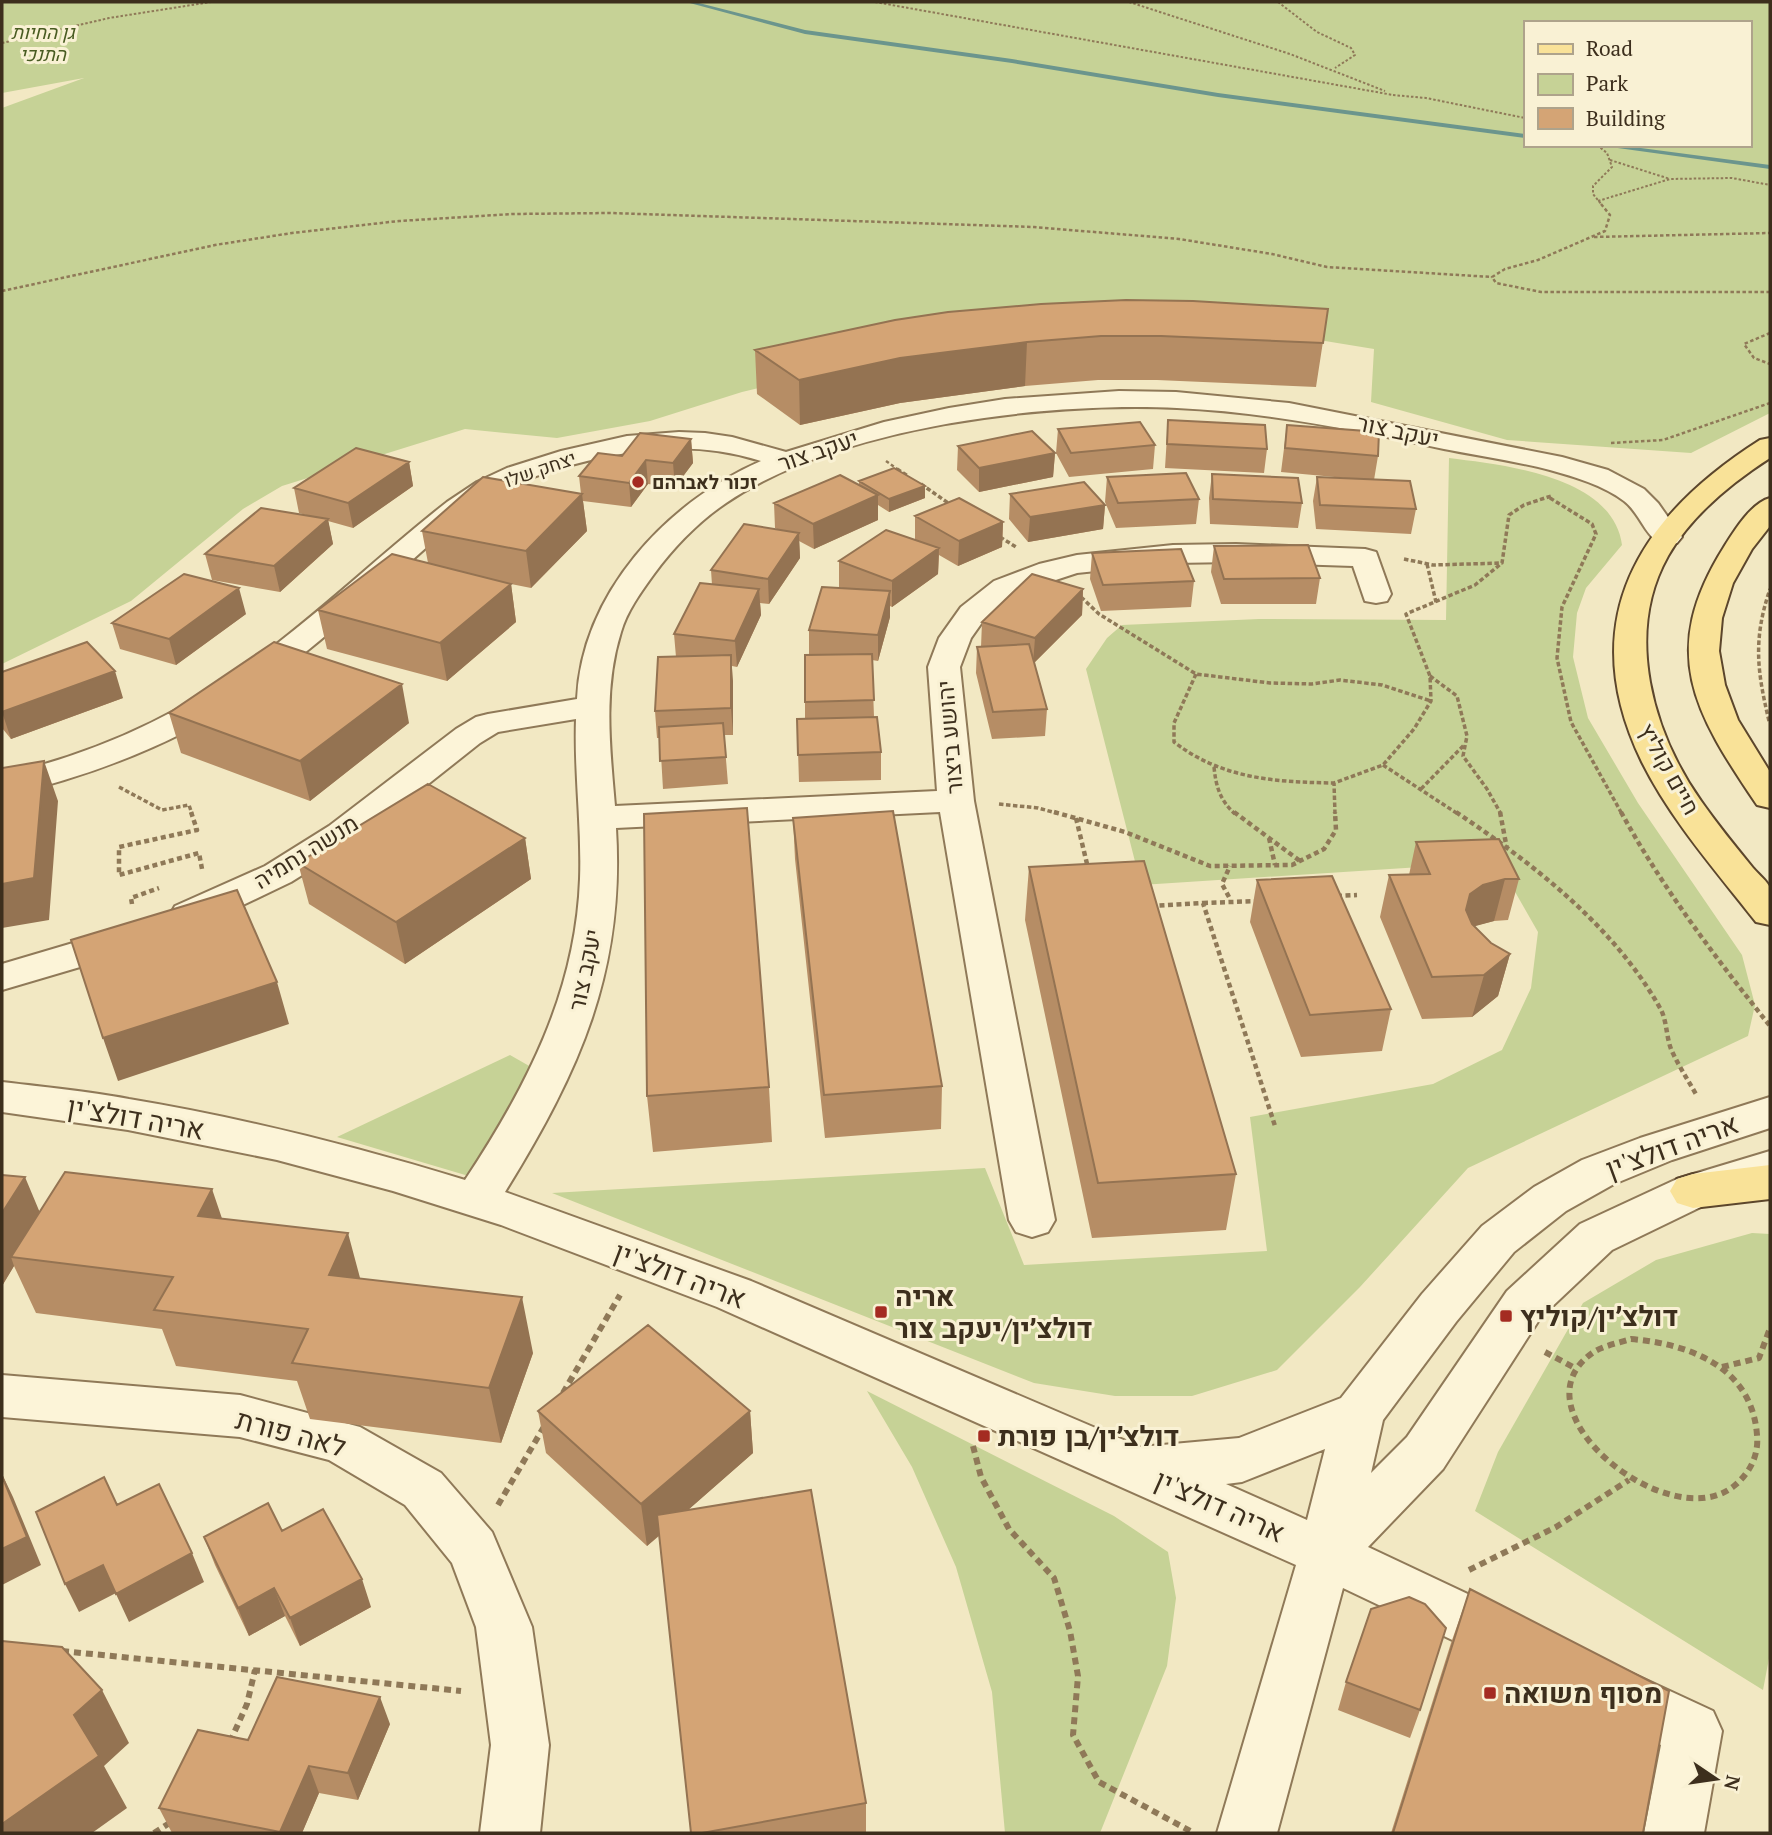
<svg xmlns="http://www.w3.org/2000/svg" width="1772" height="1835" viewBox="0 0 1772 1835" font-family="'PT Serif',Heebo,serif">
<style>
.green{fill:#c6d296;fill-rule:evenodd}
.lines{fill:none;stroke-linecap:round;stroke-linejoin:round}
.stream{fill:#6b958d;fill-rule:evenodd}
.minor-casing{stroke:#8f7958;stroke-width:4}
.major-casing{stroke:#5c462c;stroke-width:4}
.path-far4{stroke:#8f7958;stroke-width:2;stroke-dasharray:2.5 2;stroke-linecap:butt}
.path-far3{stroke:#8f7958;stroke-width:2.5;stroke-dasharray:3.5 2.5;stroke-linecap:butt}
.path-far2{stroke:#8f7958;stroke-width:3.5;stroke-dasharray:4.5 2.5;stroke-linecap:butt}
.path-far1{stroke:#8f7958;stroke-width:4.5;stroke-dasharray:5 3.5;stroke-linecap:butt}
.path{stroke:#8f7958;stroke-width:6;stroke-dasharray:7 5;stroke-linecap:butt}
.minor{fill:#fcf4d8;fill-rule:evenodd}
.major{fill:#f9e298;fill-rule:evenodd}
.wall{fill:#b68d65}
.shaded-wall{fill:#947352}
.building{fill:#d4a475;stroke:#947352;stroke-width:2}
.poi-dot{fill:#a42b21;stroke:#f9f1d4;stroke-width:2.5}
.labels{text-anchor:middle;stroke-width:6;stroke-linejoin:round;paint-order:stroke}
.far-park-label{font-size:19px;font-style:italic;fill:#495c22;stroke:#f9f1d4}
.far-street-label{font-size:19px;fill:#3d2f1d;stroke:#f9f1d4}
.far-poi-label{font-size:19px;font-weight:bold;fill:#3d2f1d;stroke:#f9f1d4;text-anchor:start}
.street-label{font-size:23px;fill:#3d2f1d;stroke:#f9f1d4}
.near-street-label{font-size:28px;fill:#3d2f1d;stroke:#f9f1d4}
.near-poi-label{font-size:28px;font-weight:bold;fill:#3d2f1d;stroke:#f9f1d4;text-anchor:start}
</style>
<rect width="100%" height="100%" fill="#f2e8c3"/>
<path class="green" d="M2,2H1770V413L1691,453L1507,440L1371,402L1374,349L1251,329L918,350L742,392L650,421L557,438L465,429L282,486L243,509L131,601L2,664V108L84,78L2,93ZM1525,23H1749V145H1525Z
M1449,458C1504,465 1613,476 1622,545L1586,588L1577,613L1573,657L1588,718L1638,803L1742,955L1755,1005L1748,1036L1468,1168L1360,1287L1277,1370L1192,1396H1115L1034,1383L552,1193L985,1168L1024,1265L1267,1251L1250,1117L1433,1084L1502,1050L1531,988L1538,932L1498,862L1141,885L1086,669L1107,638L1122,625L1259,619L1446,620Z
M510,1055L531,1067L472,1177L337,1137Z
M1752,1233L1770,1234V1653L1763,1690L1475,1511L1498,1452L1583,1303L1656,1260Z
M867,1391L1114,1516L1168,1552L1176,1598L1167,1666L1100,1833H1005L992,1692L956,1567L912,1467Z"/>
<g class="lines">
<path class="stream" d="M686,2H695L805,30L1012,59L1218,93L1525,134V138L1218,97L1012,63L805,34Z
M1596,145H1618L1770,165V169Z"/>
<defs>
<path id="minor" d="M1119,391L1176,392L1289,403L1562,457L1608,470L1644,489L1658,503L1682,537L1677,543C1647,551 1645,517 1624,501C1603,485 1575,477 1550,470C1515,461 1479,456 1444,449C1355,430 1267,412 1177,408C1042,402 840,426 726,503C698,522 674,547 654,574C641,592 627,611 621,632C603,689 610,748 615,806L937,791L928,667L939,638L961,607L994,581L1039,564L1077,555L1173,545L1236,544L1365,549L1376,552L1391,594L1387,601L1376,603L1365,601L1353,566L1236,562L1173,563L1077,573L1016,593L983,621L971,638L960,667L974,801L1055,1220L1048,1232L1032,1237L1016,1232L1009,1220L940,812L616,828C625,972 579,1072 505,1192L751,1281L1140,1447L1239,1438L1341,1398L1422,1294L1482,1226L1534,1187L1582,1160L1640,1138L1770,1097V1128L1672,1160L1614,1184L1566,1211L1514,1252L1456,1322L1383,1420L1371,1473L1407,1437L1507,1291L1580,1224L1677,1179L1770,1151V1184L1709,1203L1612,1250L1541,1317L1443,1469L1368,1547L1527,1622L1535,1640L1527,1658L1507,1666L1343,1588L1277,1833H1217L1296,1565L717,1307L501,1225L393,1191L277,1160L128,1130L2,1112V1082C44,1087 87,1091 129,1099C243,1118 355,1146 465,1180C526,1088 576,992 580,879C582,826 574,773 576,719L498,732L480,743L355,842L291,882L203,924L189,927L175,924L170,915L175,906L265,866L329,826L456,729L476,717L488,714L577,699C582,593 667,502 761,461C714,446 664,445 615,455C575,463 531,474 496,495C459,516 428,546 397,574C349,616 302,658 249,694C174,745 90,776 2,797V775C101,753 194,708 274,646C334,600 388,548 447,502L477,482L507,468L561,451L627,436L679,432L705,433L732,437L786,452L884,422L949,408L1005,399ZM1325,1449L1307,1520L1226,1484L1242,1482Z
M127,927L141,931L147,940L141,949L2,990V964Z
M2,1375L240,1395L360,1427L441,1473L492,1532L532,1627L549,1745L540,1833H480L491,1745L476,1627L452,1563L405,1505L329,1460L240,1437L2,1417Z
M1618,1667L1713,1711L1722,1731L1704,1833H1644L1661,1745L1598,1713L1589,1694L1598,1675Z"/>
<path id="major" d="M1770,438V458C1731,483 1691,516 1668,556C1624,634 1653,733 1701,801C1717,824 1735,846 1753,868C1758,874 1768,882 1770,888C1772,898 1770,916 1770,925L1756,922C1716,871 1671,820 1642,762C1573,620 1639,517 1760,440Z
M1770,498V526L1752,549L1733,583L1722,618L1719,651L1725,685L1738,720L1770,772V808L1757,805C1694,712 1658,652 1724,547C1734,531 1751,503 1770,498Z
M1770,1165V1199L1693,1208L1677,1203L1670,1191L1677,1179L1693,1174Z"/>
</defs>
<use href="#minor" class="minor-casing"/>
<use href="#major" class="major-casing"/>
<path class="path-far4" d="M875,2L1393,95
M1129,2L1290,54L1385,91
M1278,2L1317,32L1351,48L1355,55L1335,68
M2,43L109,18L211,2
M1393,95L1426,98L1525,118
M1597,145L1607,153L1612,167L1593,186V194L1602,205
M1610,160L1670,179
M1598,201L1670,179L1732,178L1770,185"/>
<path class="path-far3" d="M1601,204L1610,215L1605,231L1538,260L1505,269L1492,277L1496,283L1541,292H1770
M1594,237L1770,233
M2,291L215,245L292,233L399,221L513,214L610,213L1034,227L1179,239L1272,254L1327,267L1492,277
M1770,333L1744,344L1754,358L1770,364
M1611,443L1663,440L1770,403
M886,461L900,471"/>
<path class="path-far2" d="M897,469L908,476
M921,484L951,505
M1550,498L1592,524L1596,534L1562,607L1557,658L1571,722L1622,814
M1000,537L1016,547
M1404,559L1433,565L1502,563
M1427,564L1436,602
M1081,597L1099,614L1196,674L1270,683L1312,684L1340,680L1382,685L1431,701
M1196,674L1174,723V742C1222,779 1275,782 1334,783
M1430,676L1457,696L1467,736L1463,756L1487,789L1501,814
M1769,721C1757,671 1753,639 1770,589
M1383,765L1458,814
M1214,767C1216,787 1220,800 1235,814
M119,787L162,810L189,805L192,814
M1421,789L1465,744
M999,804L1038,808L1060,814
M1335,814L1334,783L1383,765L1414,729L1431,701L1430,676L1406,614L1475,585L1502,563L1509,515L1524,505L1551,496"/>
<path class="path-far1" d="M191,812L197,830L119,847V875L199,853L202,869
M1054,812L1125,832L1210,866L1292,865L1324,849L1336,830L1335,812
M1234,812L1300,861
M1456,812C1533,864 1613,925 1660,1008C1667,1020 1666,1036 1671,1049C1678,1065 1688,1080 1697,1096
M1500,812L1507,849
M1621,812C1663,889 1716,958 1770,1026
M1076,818L1088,868
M1269,838L1275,865
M1337,896L1357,895
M1229,897L1222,884L1230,866
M1203,903L1258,901
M132,904L131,898L159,888
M1151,906L1203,903L1275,1126"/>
<path class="path" d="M1631,1339C1690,1344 1752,1367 1757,1435C1759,1455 1750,1473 1734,1486C1670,1538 1512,1412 1591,1354C1601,1346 1619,1343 1631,1339Z
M1545,1352L1575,1368
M1722,1367L1759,1358L1770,1328
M563,1393L620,1295
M973,1446L981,1477L1009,1529L1054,1578L1070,1631L1078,1676L1073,1735L1099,1782L1194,1833
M498,1505L545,1425
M1469,1570L1556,1527L1629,1480
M62,1651L461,1691
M230,1742L247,1704L255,1670
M154,1833L171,1822"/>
<use href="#minor" class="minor"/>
<use href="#major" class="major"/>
</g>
<path class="wall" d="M1328,309L1316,387L1157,380H1098L1025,386L900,403L800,425L757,394L755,350Z
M1168,420L1267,449L1264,473L1165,468Z
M1287,425L1378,456L1374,480L1416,509L1411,534L1316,529L1313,501L1317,477L1356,479L1281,472Z
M1058,429L1155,445L1153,469L1069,477L1056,453Z
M691,439L693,463L675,487L648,484L631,507L583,501L587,531L531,588L511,584L516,622L447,681L327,649L318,610L428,563L422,531L581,494L579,476L622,456Z
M958,446L1055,453L1053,477L979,492L957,470Z
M409,462L413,486L353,528L328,521L333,544L280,592L212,580L205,554L310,516L299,513L294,488Z
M1212,474L1302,503L1298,528L1210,524L1209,498Z
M1107,477L1199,499L1196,524L1116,528L1105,502Z
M859,481L925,486V498L889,512L878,505V520L814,549L799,541L800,558L769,604L760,603L761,615L737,667L732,666L733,735H724L728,784L663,789L660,738H657L655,711L676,657L674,634L712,585L711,570L779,530L775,528L774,503L859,485Z
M1010,494L1105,505L1103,529L1028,542L1009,519Z
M915,516L1003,522L1002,547L958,566L939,555L938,574L892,607L890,606V617L878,661L872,660L874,717L881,752V780L799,782L797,719H805V702L809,655V630L843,588L839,587V561L915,540Z
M1214,546L1320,578L1316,604H1221L1211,572Z
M1092,553L1194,581L1191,607L1101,611L1090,579Z
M1083,589L1082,615L1034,663L1047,709L1045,736L992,739L976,673L977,647H981L982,622Z
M246,614L176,665L120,649L112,623Z
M2,672L123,698L11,739L2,728Z
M169,713L409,723L310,801L181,753Z
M793,818L942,1086L941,1129L825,1138L795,859Z
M525,838L531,879L405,964L309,904L298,863Z
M1416,842L1519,879L1508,920L1494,921L1474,926L1491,943L1510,954L1498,996L1472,1017L1422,1019L1380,917L1389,875H1409Z
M1029,867L1236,1174L1226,1230L1092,1238L1025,920Z
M1257,880L1391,1009L1382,1051L1301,1057L1250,922Z
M769,1087L772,1142L653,1152L647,1096Z
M2,1175L40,1212L222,1219L533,1353L501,1443L310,1419L297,1381L176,1366L162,1329L36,1313L14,1266L2,1286Z
M538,1411H750L753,1453L689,1509L866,1803V1833H691L659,1536L647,1546L546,1453Z
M282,1531L371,1607L300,1646L285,1616L249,1636L215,1565L204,1537Z
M1470,1589L1643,1833H1391L1451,1643Z
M1346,1682L1420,1710L1410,1738L1338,1710Z
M390,1724L358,1800L319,1793L302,1833H172L159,1808L248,1740Z"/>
<path class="shaded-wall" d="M1027,342L1025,386L900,403L800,425L799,380L900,358Z
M691,439L693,463L675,487L673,463Z
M1055,453L1053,477L979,492V468Z
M646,460L648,484L631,507L629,483Z
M409,462L413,486L353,528L348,503Z
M925,486V498L889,512V499Z
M582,494L587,531L531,588L526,551Z
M878,495V520L814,549L813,524Z
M1105,505L1103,529L1028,542L1030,517Z
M328,519L333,544L280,592L274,566Z
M1003,522L1002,547L958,566L959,541Z
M799,533L800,558L769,604L768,579Z
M939,548L938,574L892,607V581Z
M511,584L516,622L447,681L440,643Z
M239,588L246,614L176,665L169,639Z
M759,589L761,615L737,667L735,641Z
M1083,589L1082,615L1033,664L1035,638Z
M890,591V617L878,661V635Z
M731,655L733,681V735L731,708Z
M115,671L123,698L11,739L2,712Z
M402,684L409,723L310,801L300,761Z
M44,761L58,801L49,920L2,928V884Z
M525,838L531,879L405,964L396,922Z
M1505,879L1494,921L1472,927L1459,935L1470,894L1483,885Z
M1510,954L1498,996L1472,1017L1484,975Z
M277,982L289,1024L118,1081L103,1038Z
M25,1177L43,1220L11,1257L14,1266L2,1286V1213Z
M212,1189L231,1245L198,1216Z
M348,1233L363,1289L329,1275Z
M522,1297L533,1353L501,1443L489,1388Z
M750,1411L753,1453L647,1546L641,1504Z
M2,1474L13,1497L41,1565L2,1585Z
M192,1553L204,1582L129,1622L116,1594Z
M103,1565L116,1593L79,1612L65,1584Z
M362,1579L371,1607L300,1646L290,1618Z
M274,1588L285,1616L249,1636L238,1608Z
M102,1690L129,1743L104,1766L127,1808L92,1833H2V1824L74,1715Z
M380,1697L390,1724L358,1800L348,1773Z
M309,1766L319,1793L302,1833H280Z"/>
<path class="building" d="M1126,300L1193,301L1328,309L1323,343L1161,336H1101L1027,342L900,358L799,380L755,350L895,320L948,312L1041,304Z
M1168,420L1265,425L1267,449L1167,444Z
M1140,422L1155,445L1071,453L1058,429Z
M1287,425L1379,432L1378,456L1285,448Z
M1032,431L1055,453L979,468L958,446Z
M640,433L691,439L673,463L646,460L629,483L579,476L598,453L622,456Z
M356,448L409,462L348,503L294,488Z
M894,468L925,486L889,499L859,481Z
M1186,473L1199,499L1118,503L1107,477Z
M1212,474L1298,478L1302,503L1213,499Z
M840,475L878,495L813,524L774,503Z
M483,477L582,494L526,551L422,531Z
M1317,477L1410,481L1416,509L1320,505Z
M1084,482L1105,505L1030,517L1010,494Z
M959,498L1003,522L959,541L915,516Z
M261,508L328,519L274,566L205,554Z
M744,524L799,533L768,579L711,570Z
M886,530L939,548L892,581L839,561Z
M1308,545L1320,578L1224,579L1214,546Z
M1181,549L1194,581L1103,585L1092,553Z
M392,554L511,584L440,643L318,610Z
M184,574L239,588L169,639L112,623Z
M1032,574L1083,589L1035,638L982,622Z
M700,583L759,589L735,641L674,634Z
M822,587L890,591L878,635L809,630Z
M87,642L115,671L2,712V672Z
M274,642L402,684L300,761L169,713Z
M1029,644L1047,709L993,712L977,647Z
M872,654L874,700L805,702V655Z
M731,655V708L655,711L658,657Z
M877,717L881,752L798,755L797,719Z
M723,723L726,757L660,761L659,727Z
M44,761L34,878L2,884V768Z
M428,784L525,838L396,922L298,863Z
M747,808L769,1087L647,1096L644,814Z
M893,811L942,1086L824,1095L793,818Z
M1499,839L1519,879H1505L1483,885L1470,894L1466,910L1472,924L1491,943L1510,954L1484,975L1432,977L1389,875L1430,874L1416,842Z
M1144,861L1236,1174L1098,1183L1029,867Z
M1332,876L1391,1009L1310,1015L1257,880Z
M237,890L277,982L103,1038L71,940Z
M65,1172L212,1189L198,1216L348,1233L329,1275L522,1297L489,1388L292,1363L308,1329L154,1310L173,1277L11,1257Z
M2,1175L25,1177L2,1213Z
M648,1325L750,1411L641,1504L538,1411Z
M2,1476L27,1537L2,1549Z
M104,1477L117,1505L159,1484L192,1553L116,1594L103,1565L65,1584L36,1512Z
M811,1490L866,1803L702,1833H691L657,1515Z
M268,1503L282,1531L323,1509L362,1579L290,1618L274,1588L238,1608L204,1537Z
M1470,1589L1669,1691L1643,1833H1393Z
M1409,1597L1425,1604L1446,1628L1420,1710L1346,1682L1371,1609Z
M2,1641L62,1647L102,1690L74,1715L99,1756L2,1824Z
M277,1677L380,1697L348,1773L309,1766L280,1832L159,1808L198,1730L248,1740Z"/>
<g class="poi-dot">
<circle cx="638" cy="482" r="7"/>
<rect x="874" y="1305" width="14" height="14" rx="3.5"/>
<rect x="1499" y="1309" width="14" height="14" rx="3.5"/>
<rect x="977" y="1429" width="14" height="14" rx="3.5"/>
<rect x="1483" y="1686" width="14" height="14" rx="3.5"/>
</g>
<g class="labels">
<g class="far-park-label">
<text x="43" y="39">גן החיות<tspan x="43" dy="22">התנכי</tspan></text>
</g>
<g class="far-street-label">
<text transform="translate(540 469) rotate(-19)" y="7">יצחק שלו</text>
</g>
<g class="far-poi-label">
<text x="652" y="489">זכור לאברהם</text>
</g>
<g class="street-label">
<text transform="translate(1398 431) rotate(12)" y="8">יעקב צור</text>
<text transform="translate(818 451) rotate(-19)" y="8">יעקב צור</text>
<text transform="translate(950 737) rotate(-95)" y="8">יהושע ביצור</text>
<text transform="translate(1669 769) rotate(61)" y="8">חיים קוליץ</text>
<text transform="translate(306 852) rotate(-32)" y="8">מנשה נחמיה</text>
<text transform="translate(585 970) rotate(-78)" y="8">יעקב צור</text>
</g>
<g class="near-street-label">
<text transform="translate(136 1118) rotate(10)" y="10">אריה דולצ'ין</text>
<text transform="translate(1672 1146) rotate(-20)" y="10">אריה דולצ'ין</text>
<text transform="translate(680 1275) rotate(21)" y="10">אריה דולצ'ין</text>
<text transform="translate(291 1433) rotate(15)" y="10">לאה פורת</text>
<text transform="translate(1220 1506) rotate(24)" y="10">אריה דולצ'ין</text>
</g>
<g class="near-poi-label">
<text x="895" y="1306">אריה<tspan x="895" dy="32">דולצ׳ין/יעקב צור</tspan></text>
<text x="1520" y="1326">דולצ׳ין/קוליץ</text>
<text x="998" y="1446">דולצ׳ין/בן פורת</text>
<text x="1504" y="1703">מסוף משואה</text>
</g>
</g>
<rect width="1772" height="1835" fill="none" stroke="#3d2f1d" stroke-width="7"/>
<rect x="1524" y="21" width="228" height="126" fill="#f9f1d4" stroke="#aea38b" stroke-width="2"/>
<rect x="1538" y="44" width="35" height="10" fill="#f9e298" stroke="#aea38b" stroke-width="2"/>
<text x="1586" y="56" font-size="21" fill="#3d2f1d">Road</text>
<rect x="1538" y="74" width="35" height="21" fill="#c6d296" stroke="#aea38b" stroke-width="2"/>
<text x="1586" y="91" font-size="21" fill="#3d2f1d">Park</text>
<rect x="1538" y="108" width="35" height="21" fill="#d4a475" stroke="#aea38b" stroke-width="2"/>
<text x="1586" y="126" font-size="21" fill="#3d2f1d">Building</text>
<g transform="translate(1716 1779) rotate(103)" stroke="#f9f1d4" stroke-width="5" paint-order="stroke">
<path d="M0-5L12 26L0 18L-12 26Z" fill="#3d2f1d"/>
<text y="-10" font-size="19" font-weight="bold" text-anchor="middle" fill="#3d2f1d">N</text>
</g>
</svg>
